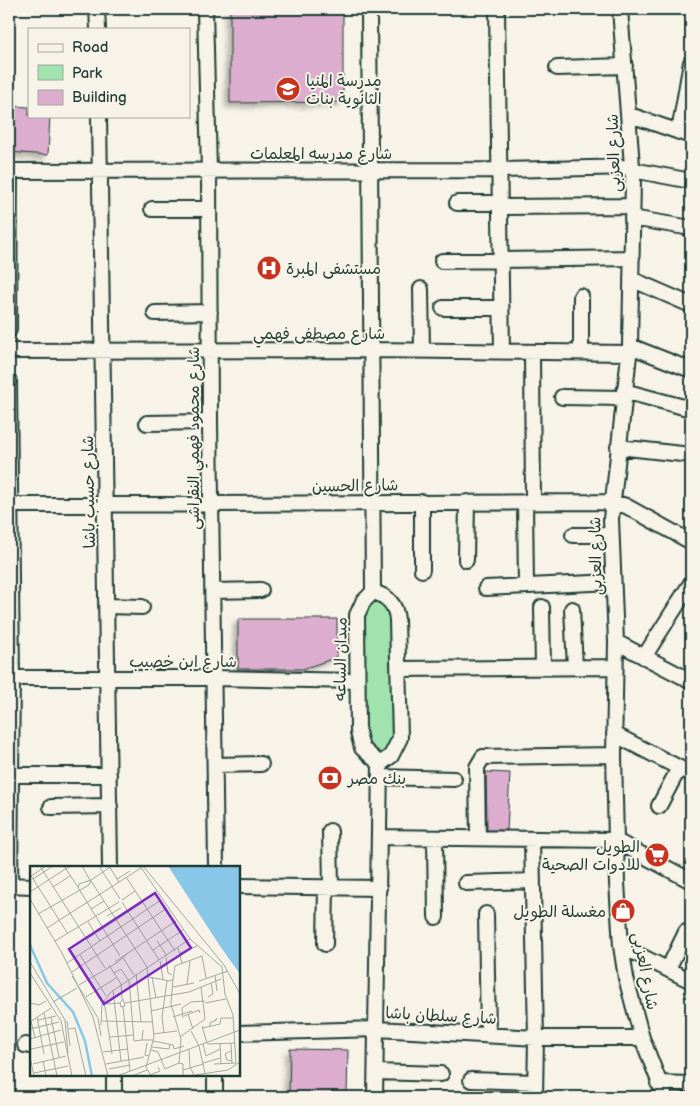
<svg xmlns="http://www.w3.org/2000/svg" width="700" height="1106" viewBox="0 0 700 1106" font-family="'Balsamiq Sans','Playpen Sans Arabic',sans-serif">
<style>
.green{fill:#a0e3ae;stroke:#609071}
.building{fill:#dcadce;stroke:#1f3d34;filter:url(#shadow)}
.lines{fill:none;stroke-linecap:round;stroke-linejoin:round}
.street-casing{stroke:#1f3d34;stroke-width:18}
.street{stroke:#f7f3e8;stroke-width:14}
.labels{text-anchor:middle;stroke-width:4;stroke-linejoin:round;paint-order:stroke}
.poi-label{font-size:16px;fill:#1f3d34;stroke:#f7f3e8;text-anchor:start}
.street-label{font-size:16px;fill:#1f3d34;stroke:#f7f3e8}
.inset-river{fill:none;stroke:#89c7e9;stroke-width:2.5}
.inset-road{fill:none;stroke:#a1aaa0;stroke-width:1}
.view{fill:#7b2cbf;fill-opacity:0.15;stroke:#7b2cbf;stroke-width:2.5}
.inset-edge{fill:none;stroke:#1f3d34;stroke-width:2.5}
</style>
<defs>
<filter id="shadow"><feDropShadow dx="-4.5" dy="4.5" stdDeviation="2.5" flood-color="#0004"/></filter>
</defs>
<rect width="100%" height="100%" fill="#f7f3e8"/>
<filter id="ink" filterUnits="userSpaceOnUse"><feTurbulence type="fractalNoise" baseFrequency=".02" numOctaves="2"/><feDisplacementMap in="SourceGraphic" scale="10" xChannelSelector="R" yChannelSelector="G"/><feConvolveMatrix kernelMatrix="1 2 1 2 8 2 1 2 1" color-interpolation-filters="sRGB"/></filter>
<g filter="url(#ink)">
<path class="green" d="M374,598L383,600L393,618V745L380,760L364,741L362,614Z"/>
<path class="building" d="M230,9H343V102L230,103Z
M9,106L29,107V116H50L48,155L9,152Z
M238,619H337V657L303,669H238Z
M486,772L510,773L507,830H487Z
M290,1049L348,1050L347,1097L289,1096Z"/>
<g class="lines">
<defs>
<path id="street" d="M97,9L98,29
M205,9L209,171L210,422L216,867
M369,9L373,592
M497,9L502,351
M620,9L633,179L630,346L611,519L616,642L614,755L617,883L621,946L626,978L642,1038L665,1097
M557,68L625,66
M630,115L691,136
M99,116L110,867
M679,132L691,62
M633,170L691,181
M9,171L499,170L633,167
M457,203H500
M500,207L632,206
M152,209H209
M632,218L691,228
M442,261L632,258
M631,279L691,305
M421,289L422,350
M443,308H501
M155,313L210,312
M9,330L10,171
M630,346L691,370
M9,351L371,350L629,353
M532,352L533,502
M581,352V296
M9,381L12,678L10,885
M624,391L691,409
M562,397L623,398
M147,423L210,422
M618,447L691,455
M525,502L526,586
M9,505L612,502L626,506L691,542
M573,535H611
M466,560L467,502
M422,570V502
M486,588L613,582
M213,591L261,590
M373,592C388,596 396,605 397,620L400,738L391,756L380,764L362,748L358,732L357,615L363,602Z
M107,606L142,607
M542,607L543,667
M572,609L575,667
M616,642L691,681
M644,657L691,583
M399,669L615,667
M9,678H214L356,681
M614,734L691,774
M215,765L261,764
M9,775H109
M380,777L454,779
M659,806L679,768
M51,807L110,806
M330,831L331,887
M379,837L611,840L620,843L691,881
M435,838L436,917
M478,838L477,767L483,757L614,755
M532,839L536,1038L535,1097
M466,883L533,881
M9,885L31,886
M239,886L379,888
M486,914L488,1035
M325,944L326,887
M621,946L691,981
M668,969L686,932
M239,1033L377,1029L536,1038H642
M25,1045L31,1046
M376,1072L441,1074
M471,1080L535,1082
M658,1083L691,1084
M114,1097V1075
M215,1097V1075
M375,1097L380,764"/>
</defs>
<use href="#street" class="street-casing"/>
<use href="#street" class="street"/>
</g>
</g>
<defs>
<symbol id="school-disc" viewBox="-11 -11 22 22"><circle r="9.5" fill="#c8321e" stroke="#f7f3e8"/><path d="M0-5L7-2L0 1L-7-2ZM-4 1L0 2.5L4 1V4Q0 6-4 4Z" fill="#fff"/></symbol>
<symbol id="hospital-disc" viewBox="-11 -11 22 22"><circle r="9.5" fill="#c8321e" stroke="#f7f3e8"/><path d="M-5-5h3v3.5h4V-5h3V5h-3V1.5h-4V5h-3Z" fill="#fff"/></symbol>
<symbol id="bank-disc" viewBox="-11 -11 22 22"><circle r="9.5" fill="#c8321e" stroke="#f7f3e8"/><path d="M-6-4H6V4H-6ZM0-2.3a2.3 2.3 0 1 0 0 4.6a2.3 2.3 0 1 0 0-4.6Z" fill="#fff"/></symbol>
<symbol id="supermarket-disc" viewBox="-11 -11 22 22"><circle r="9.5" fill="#c8321e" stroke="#f7f3e8"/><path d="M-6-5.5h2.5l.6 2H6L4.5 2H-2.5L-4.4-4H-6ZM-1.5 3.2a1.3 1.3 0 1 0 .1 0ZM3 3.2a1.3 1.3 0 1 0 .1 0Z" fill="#fff"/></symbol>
<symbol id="shop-disc" viewBox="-11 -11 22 22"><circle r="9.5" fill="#c8321e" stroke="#f7f3e8"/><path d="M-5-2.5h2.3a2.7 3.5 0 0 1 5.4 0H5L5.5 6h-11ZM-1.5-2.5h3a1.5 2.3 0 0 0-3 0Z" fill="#fff"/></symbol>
</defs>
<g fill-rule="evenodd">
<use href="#school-disc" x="274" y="75" width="28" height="28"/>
<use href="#hospital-disc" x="255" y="254" width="28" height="28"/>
<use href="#bank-disc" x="316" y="764" width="28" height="28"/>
<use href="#supermarket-disc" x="643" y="841" width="28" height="28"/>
<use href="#shop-disc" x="609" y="897" width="28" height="28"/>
</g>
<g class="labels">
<g class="poi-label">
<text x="306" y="86">مدرسة المنيا<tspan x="306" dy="18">الثانوية بنات</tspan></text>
<text x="286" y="274">مستشفى المبرة</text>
<text x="348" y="784">بنك مصر</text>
<text x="640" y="852" text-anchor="end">الطويل<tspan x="640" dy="18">للادوات الصحية</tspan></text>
<text x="606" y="917" text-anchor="end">مغسلة الطويل</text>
</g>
<g class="street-label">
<text x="321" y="159">شارع مدرسه المعلمات</text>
<text transform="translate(613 153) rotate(-92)" y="6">شارع العزبى</text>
<text x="319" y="339">شارع مصطفى فهمي</text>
<text transform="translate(193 438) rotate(-90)" y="6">شارع محمود فهمي النقراشى</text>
<text transform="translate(355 485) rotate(-1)" y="6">شارع الحسين</text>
<text transform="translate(88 492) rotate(-91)" y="6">شارع حسيب باشا</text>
<text transform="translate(595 556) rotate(-91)" y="6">شارع العزبى</text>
<text transform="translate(340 659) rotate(-89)" y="6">ميدان الساعه</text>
<text x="183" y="667">شارع ابن خصيب</text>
<text transform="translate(646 971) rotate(79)" y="6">شارع العزبى</text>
<text transform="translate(441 1015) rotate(3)" y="6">شارع سلطان باشا</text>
</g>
</g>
<g transform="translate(30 866)">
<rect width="210" height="210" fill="#f7f3e8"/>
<path d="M138,0H210V108L190,80Z" fill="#89c7e9"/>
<path class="inset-river" d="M0,79L17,117L43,146L55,175L62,210"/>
<path class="inset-road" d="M10,0L75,102M34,0L48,21M52,0L60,14M69,0L90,33M79,0L89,16M110,0L160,73L192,101L195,128L203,149L206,198M113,0L194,99L210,128M0,8L38,68M1,10L16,0M96,11L145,85M3,13L23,0M87,13L100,5M61,14L82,0M61,15L117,101L124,171L116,201L121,210M23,21L40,10M49,23L90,90M0,26L40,0M0,33L32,87L63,151L78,210M92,34L105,25M92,36L129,94M61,43L74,35M8,48L59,19L61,14L49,18L48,23M77,50L91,42M58,56L70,75M17,62L111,2M57,73L112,37M25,75L89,36M127,75L137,90M148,82L152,97M123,84L153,64M98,87L146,55M150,87L167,80M50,89L76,130M136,91L138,107L142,109M93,92L104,109M130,95L133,113M0,96L35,154L38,188M37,97L131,34M79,99L91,118L92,133M42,106L137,42M0,107L31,155L42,210M84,107L91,103L98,114M106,108L111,156M185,109L187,125M42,110L68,152L71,170M119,111L140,115L143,113L145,100L172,90L176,112M122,111L126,132M99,113L104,175L112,174M169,115L198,105M157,118L160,95M49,119L88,96L98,87L85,96M143,121L164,117M83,124L91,195M56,131L86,112M178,131L183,128L181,117M74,134L82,188M23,136L47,122M0,137L9,139L16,135M95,137L159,126L191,113M175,137L196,133M77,138L90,137L93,133L95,140L91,141L90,137M93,141L100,205M121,145L151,138M14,147L27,210M158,148L163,163M154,150L169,144L170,147M7,151L14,188M21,151L29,191M143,151L162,145M153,152L152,142L161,136L175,135M8,154L26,150M1,155L5,172M37,155L40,180M72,155L122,156M0,156L21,142M71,159L72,138L81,126L160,73M172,160L177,177M180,161V157L186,154L187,152L183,156M173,162L190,158L191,152H204M0,163L29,156M39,163L45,162L56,210M113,164L112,174H123M161,165L169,180L175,207M134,167L132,151L137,115M123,168L147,165M80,171L103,169M150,171L175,153L171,121M0,173L31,164M123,175L143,179L144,183L154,180M117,177L115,189L119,190M173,178L176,190L190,183M177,178L205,177M190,178L191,198M201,178L202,197M122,181L139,183L140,179M1,183L34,176M121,184L128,186L135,203L149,197L151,173L141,138L143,113M159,184L160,201L164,209M201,185L195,188L197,194L202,195M73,186L98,183M0,191L4,210M13,195L16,210M149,197L153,198V210M173,197L190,192M3,198L36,190M76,198L114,191M184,198L205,197M79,203L100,199M153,204L173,198M4,207L38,200M120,209L130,205L128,201M87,210L210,164M102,210L117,204M159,210L198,204L210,196"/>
<path class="view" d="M125,27L161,82L74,138L39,83Z"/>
<rect width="210" height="210" class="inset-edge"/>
</g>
<rect width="700" height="1106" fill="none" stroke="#f7f3e8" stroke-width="30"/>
<rect x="15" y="15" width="670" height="1076" fill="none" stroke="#1f3d34" stroke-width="2" filter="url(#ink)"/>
<rect x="28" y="28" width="162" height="90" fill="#f7f3e8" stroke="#a1aaa0"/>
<rect x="38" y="44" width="25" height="8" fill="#f7f3e8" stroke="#a1aaa0"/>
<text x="72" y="52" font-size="15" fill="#1f3d34">Road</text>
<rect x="38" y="65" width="25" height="15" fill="#a0e3ae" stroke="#a1aaa0"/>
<text x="72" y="78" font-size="15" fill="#1f3d34">Park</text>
<rect x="38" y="90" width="25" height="15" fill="#dcadce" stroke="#a1aaa0"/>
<text x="72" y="102" font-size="15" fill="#1f3d34">Building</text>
</svg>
